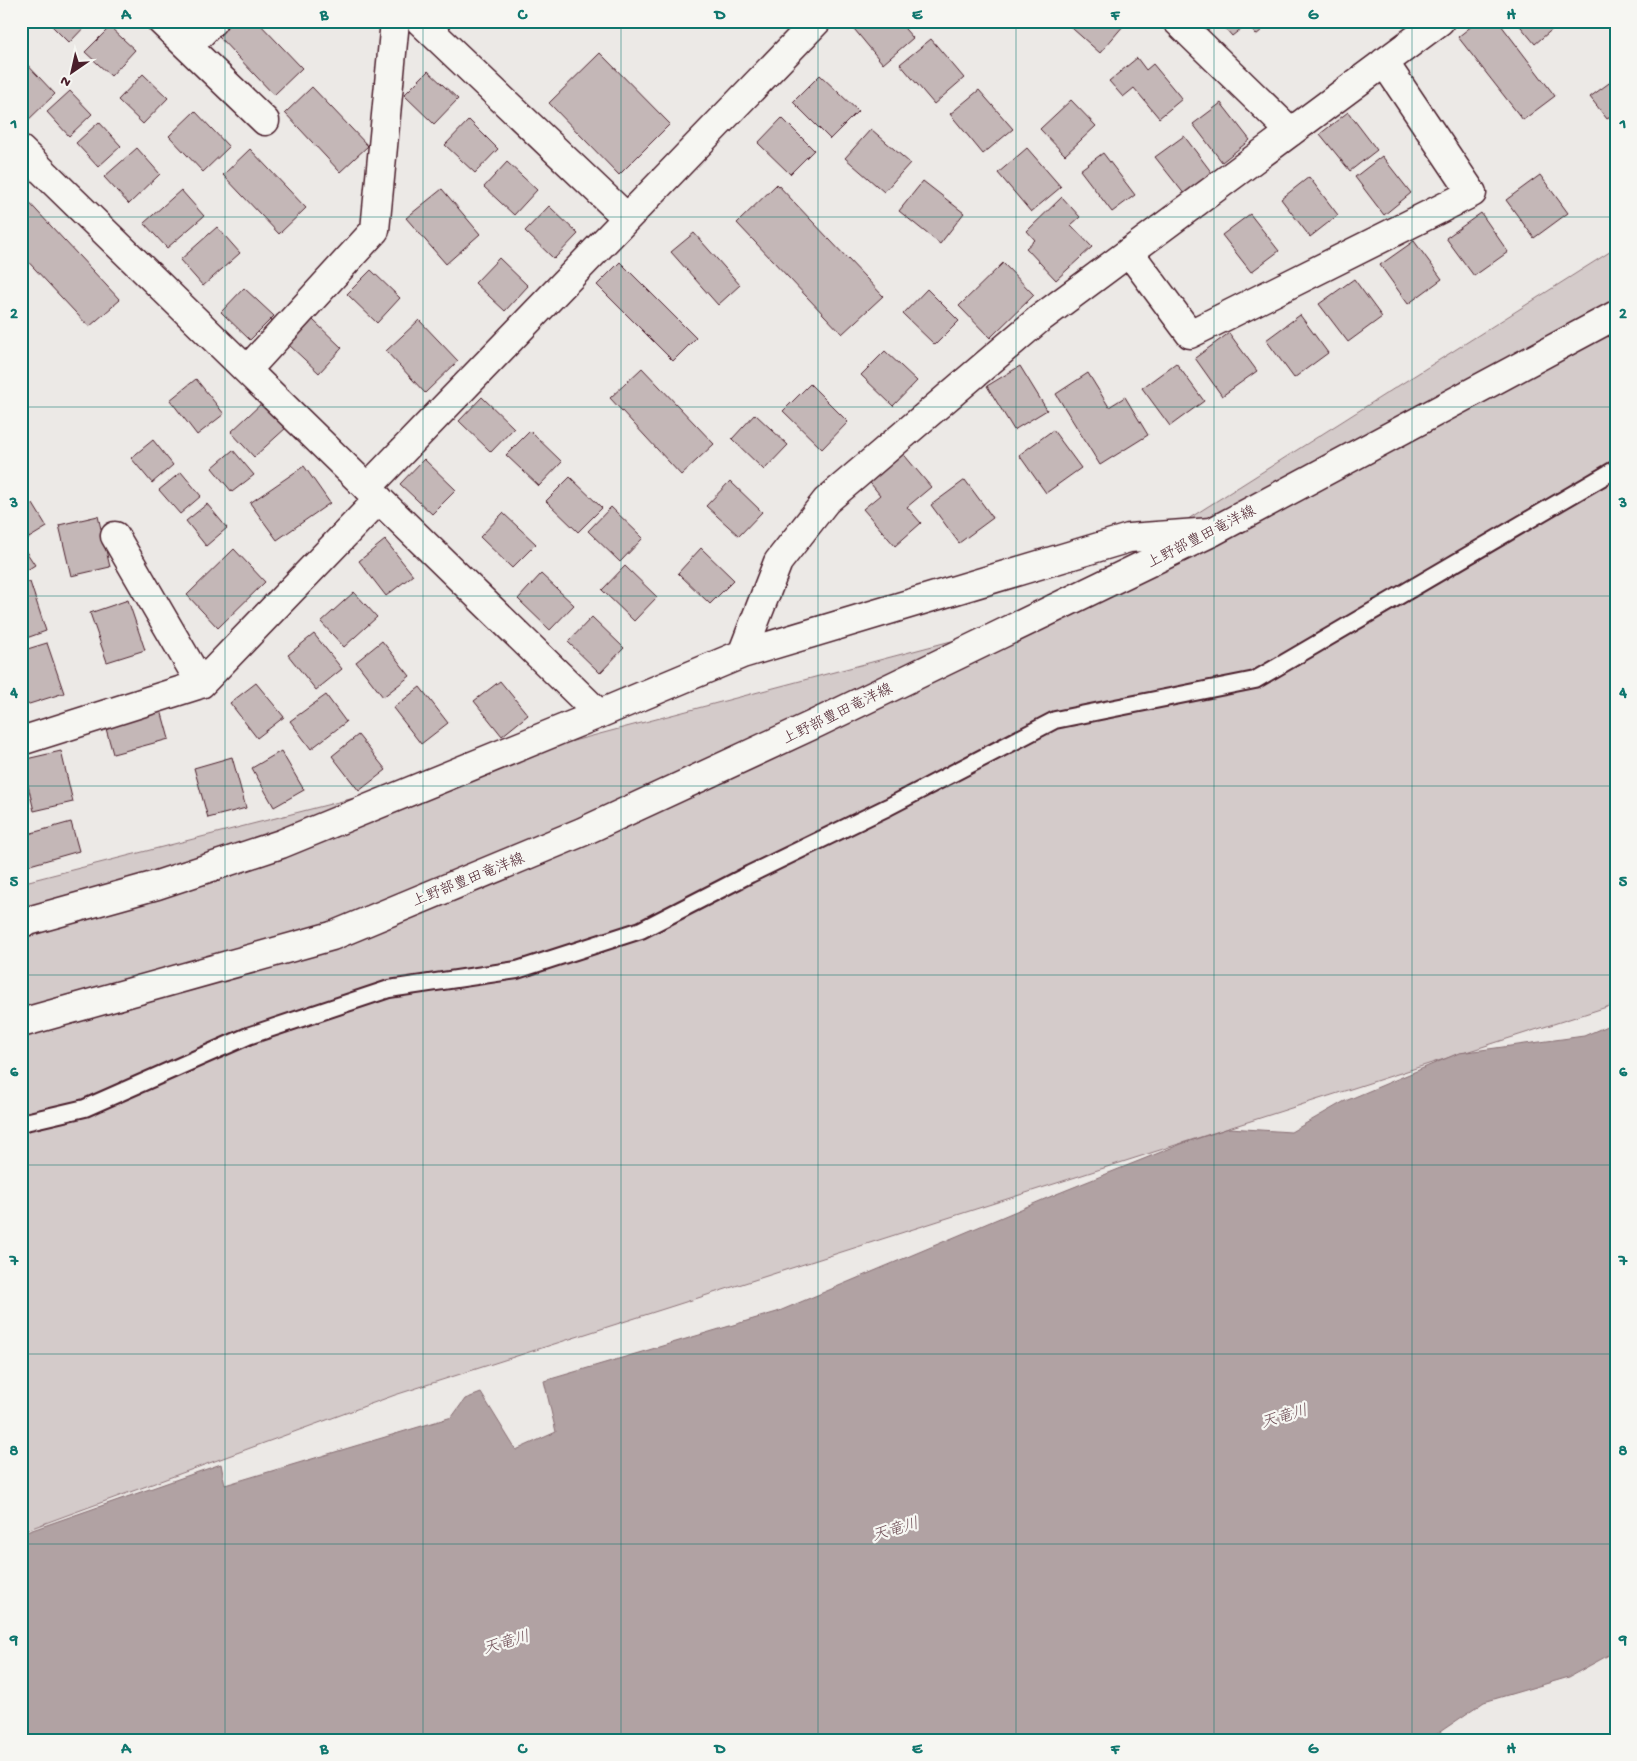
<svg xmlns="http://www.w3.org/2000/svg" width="1637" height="1761" viewBox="0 0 1637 1761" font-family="'Gochi Hand','Klee One',sans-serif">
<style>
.green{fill:#d4cbca;stroke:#8f757a}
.water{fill:#b1a2a3;stroke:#886e73}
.building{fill:#c4b7b7;stroke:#4a1f2b}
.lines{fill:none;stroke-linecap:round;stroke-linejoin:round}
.lane-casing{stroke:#4a1f2b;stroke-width:20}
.street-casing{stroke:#4a1f2b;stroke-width:31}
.secondary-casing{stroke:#4a1f2b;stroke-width:31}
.lane{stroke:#f6f6f2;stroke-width:16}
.street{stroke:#f6f6f2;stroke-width:28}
.secondary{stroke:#f6f6f2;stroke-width:28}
.grid{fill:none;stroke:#0f766e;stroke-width:1;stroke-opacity:0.55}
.labels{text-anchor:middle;stroke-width:4.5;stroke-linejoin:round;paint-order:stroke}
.street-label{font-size:15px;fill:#4a1f2b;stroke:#f6f6f2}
.water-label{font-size:16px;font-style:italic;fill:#6e4d55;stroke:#f6f6f2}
.neatline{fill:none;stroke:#0f766e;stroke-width:2}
.grid-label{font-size:16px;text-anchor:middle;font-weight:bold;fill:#0f766e}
</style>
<rect width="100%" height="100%" fill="#ece9e6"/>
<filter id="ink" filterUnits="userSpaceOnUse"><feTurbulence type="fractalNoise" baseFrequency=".02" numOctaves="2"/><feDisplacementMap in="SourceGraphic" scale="10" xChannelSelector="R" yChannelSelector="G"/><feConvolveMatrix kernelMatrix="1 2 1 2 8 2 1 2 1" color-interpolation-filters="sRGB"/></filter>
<g filter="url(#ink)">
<path class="green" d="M1616,248V1004L395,1395L21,1532V883L456,772L1027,621Z"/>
<path class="water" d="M1616,1022V1541L1611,1545L1616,1559V1651L1569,1677L1484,1702L1428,1740H21V1534L221,1464L225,1485L452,1417L465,1399L481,1393L516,1450L556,1432L544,1381L777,1312L1059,1193L1181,1144L1229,1128L1291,1132L1343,1102L1459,1053L1584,1036Z"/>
<path class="building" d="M47,21H90L69,43Z
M233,21H257L302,68L274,95L218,36Z
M852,21H898L913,38L883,64L850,24Z
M1064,21H1120L1124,25L1100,53Z
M1219,21H1273L1256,35L1247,24L1232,36Z
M1478,21H1498L1555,96L1523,120L1458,37Z
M1516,21H1550L1555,27L1535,44Z
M110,27L135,50L111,76L85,52Z
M931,39L964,78L934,104L900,64Z
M600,53L670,124L619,175L549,103Z
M21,58L55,94L22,126L21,125Z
M1137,58L1146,70L1153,64L1182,99L1159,118L1134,88L1123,97L1109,81Z
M428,71L458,99L434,124L404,95Z
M143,74L168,98L143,124L118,100Z
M820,75L858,111L830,139L793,102Z
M1616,78V113L1607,119L1590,97Z
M312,87L368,146L340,172L285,113Z
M979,90L1013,129L983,154L950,114Z
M70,91L92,114L69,136L47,112Z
M1071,100L1096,126L1065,155L1040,129Z
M1221,103L1250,140L1222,162L1193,124Z
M195,111L229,147L203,172L169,136Z
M1348,112L1377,150L1350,171L1320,134Z
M782,118L814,150L790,174L758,143Z
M469,120L498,149L475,173L445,145Z
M99,122L121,146L98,167L76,143Z
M871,129L910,163L884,192L845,158Z
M1184,136L1212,173L1185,195L1155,157Z
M137,148L160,174L129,204L104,177Z
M1027,148L1061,187L1031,212L998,173Z
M250,149L306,208L279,234L223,175Z
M1103,153L1135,195L1112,212L1080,170Z
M1382,156L1411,193L1384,215L1355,177Z
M507,162L537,190L514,215L484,187Z
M1540,175L1568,213L1534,238L1506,200Z
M1309,177L1338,215L1310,237L1281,199Z
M923,181L964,213L940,244L899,211Z
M777,184L883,296L842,334L737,223Z
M442,189L480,234L446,264L406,218Z
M181,190L204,216L167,248L144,223Z
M23,196L120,300L89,327L21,254V198Z
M1062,197L1080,217L1071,225L1092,247L1056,280L1026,248L1035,240L1027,231Z
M549,206L578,234L554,259L525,231Z
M1481,213L1508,252L1474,276L1446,238Z
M1250,214L1279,251L1251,272L1222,235Z
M217,227L240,253L203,286L180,260Z
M694,233L740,285L718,305L671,252Z
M1414,241L1442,279L1408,304L1380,265Z
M499,258L528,286L505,311L475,283Z
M620,262L696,338L673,361L597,285Z
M1003,263L1034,295L990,338L959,306Z
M371,270L400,298L377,323L347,294Z
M1354,279L1382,317L1348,342L1319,304Z
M244,288L274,316L250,340L221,312Z
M927,289L959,321L935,345L903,314Z
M1300,315L1328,353L1294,378L1266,340Z
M313,320L342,348L319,373L289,345Z
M419,320L458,361L425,393L386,351Z
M1229,333L1257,371L1222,396L1195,358Z
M885,351L917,381L893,406L861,375Z
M1176,363L1204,401L1170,426L1142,388Z
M1020,366L1047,410L1014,430L987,386Z
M642,368L714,444L681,475L610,398Z
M1088,373L1109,407L1125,397L1148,435L1100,465L1056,394Z
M196,379L224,414L197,435L170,400Z
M810,384L848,422L822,449L783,411Z
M482,397L514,428L491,452L459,421Z
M263,402L287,427L254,457L231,432Z
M755,414L788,445L764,470L732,439Z
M1053,430L1081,468L1046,493L1019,455Z
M530,431L562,462L539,486L506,455Z
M153,440L173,465L152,483L131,458Z
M233,450L254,475L232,492L212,468Z
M900,450L931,487L907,507L921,523L895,546L863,509L880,495L867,479Z
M424,459L456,490L432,514L400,484Z
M304,466L330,503L277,540L250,503Z
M181,472L201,496L180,514L159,490Z
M570,477L602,508L578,532L546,501Z
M965,480L993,518L959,543L931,505Z
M730,481L762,512L739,536L706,506Z
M33,504L47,527L29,538L21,524V510Z
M207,504L227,528L206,546L186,521Z
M611,507L643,538L620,562L588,531Z
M503,513L536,544L512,568L480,537Z
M98,516L110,567L71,576L59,525Z
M385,540L413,575L386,596L359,561Z
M21,544L35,565L21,574Z
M701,548L734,580L710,604L678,573Z
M234,549L265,582L218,628L187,595Z
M625,566L657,597L634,621L602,590Z
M541,574L574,605L550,630L518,599Z
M30,582L46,631L21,640V584Z
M354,592L377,617L344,647L321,622Z
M128,600L145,650L107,662L90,613Z
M592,617L624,648L600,673L568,642Z
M314,634L342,669L316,690L288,655Z
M382,641L410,676L383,697L356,662Z
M47,643L64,693L26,705L21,690V651Z
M500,681L528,715L502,736L474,701Z
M256,683L284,717L257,738L230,703Z
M420,687L448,723L421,744L393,708Z
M326,695L346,722L311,749L290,721Z
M161,710L169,739L113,754L105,725Z
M358,735L386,770L359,791L332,756Z
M61,751L73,802L34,811L22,760Z
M281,751L304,790L274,807L252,768Z
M232,757L246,808L208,818L194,768Z
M71,822L79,851L23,867L21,836Z"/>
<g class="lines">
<defs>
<path id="lane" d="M21,1123L85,1108L248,1036L389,989L517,970L641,930L750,874L888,807L1055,720L1255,680L1616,469"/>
<path id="street" d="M161,21L265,121
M420,21L627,218
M1177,21L1291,132
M188,47L213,21
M21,150L599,714
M1129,252L1190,334L1472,193L1384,62
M247,370L375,230L395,21
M367,488L817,21
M115,536L201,684
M742,654L778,562L826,501L1038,320L1440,21
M21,741L201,684L379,499
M21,923L157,885L281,844L599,714L742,654L1129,538L1211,532"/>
<path id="secondary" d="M21,1023L332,936L582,832L817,723L1212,532L1616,315"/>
</defs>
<use href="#lane" class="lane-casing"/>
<use href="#street" class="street-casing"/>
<use href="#secondary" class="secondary-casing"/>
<use href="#lane" class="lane"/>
<use href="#street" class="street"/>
<use href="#secondary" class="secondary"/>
</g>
</g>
<path class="grid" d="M225,21V1740M423,21V1740M621,21V1740M818,21V1740M1016,21V1740M1214,21V1740M1412,21V1740M21,217H1616M21,407H1616M21,596H1616M21,786H1616M21,975H1616M21,1165H1616M21,1354H1616M21,1544H1616"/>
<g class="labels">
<g class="street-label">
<text transform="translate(1201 536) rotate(-27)" y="5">上野部豊田竜洋線</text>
<text transform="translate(837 713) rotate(-26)" y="5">上野部豊田竜洋線</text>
<text transform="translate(468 879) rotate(-22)" y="5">上野部豊田竜洋線</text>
</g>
<g class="water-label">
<text transform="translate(1284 1415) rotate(-16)" y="6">天竜川</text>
<text transform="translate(895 1528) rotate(-16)" y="6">天竜川</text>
<text transform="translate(506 1641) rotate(-16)" y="6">天竜川</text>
</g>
</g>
<rect width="1637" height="1761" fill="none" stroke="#f6f6f2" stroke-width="55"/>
<g transform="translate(72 72) rotate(214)" stroke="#f6f6f2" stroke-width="4" paint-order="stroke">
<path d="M0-4L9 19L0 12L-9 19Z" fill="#4a1f2b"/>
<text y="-8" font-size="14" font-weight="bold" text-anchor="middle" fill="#4a1f2b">N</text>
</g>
<rect x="28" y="28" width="1582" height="1706" class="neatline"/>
<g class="grid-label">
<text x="126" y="19">A</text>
<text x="324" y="19">B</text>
<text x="522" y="19">C</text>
<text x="720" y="19">D</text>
<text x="917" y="19">E</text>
<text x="1115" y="19">F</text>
<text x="1313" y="19">G</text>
<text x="1511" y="19">H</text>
<text x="14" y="128">1</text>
<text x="1623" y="128">1</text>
<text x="14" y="318">2</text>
<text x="1623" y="318">2</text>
<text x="14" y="507">3</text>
<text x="1623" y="507">3</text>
<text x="14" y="697">4</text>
<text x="1623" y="697">4</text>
<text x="14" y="886">5</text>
<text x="1623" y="886">5</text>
<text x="14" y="1076">6</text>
<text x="1623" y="1076">6</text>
<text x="14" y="1265">7</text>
<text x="1623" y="1265">7</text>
<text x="14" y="1455">8</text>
<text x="1623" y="1455">8</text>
<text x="14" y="1644">9</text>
<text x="1623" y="1644">9</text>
<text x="126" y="1753">A</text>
<text x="324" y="1753">B</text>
<text x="522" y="1753">C</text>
<text x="720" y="1753">D</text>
<text x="917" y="1753">E</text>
<text x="1115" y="1753">F</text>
<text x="1313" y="1753">G</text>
<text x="1511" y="1753">H</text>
</g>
</svg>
